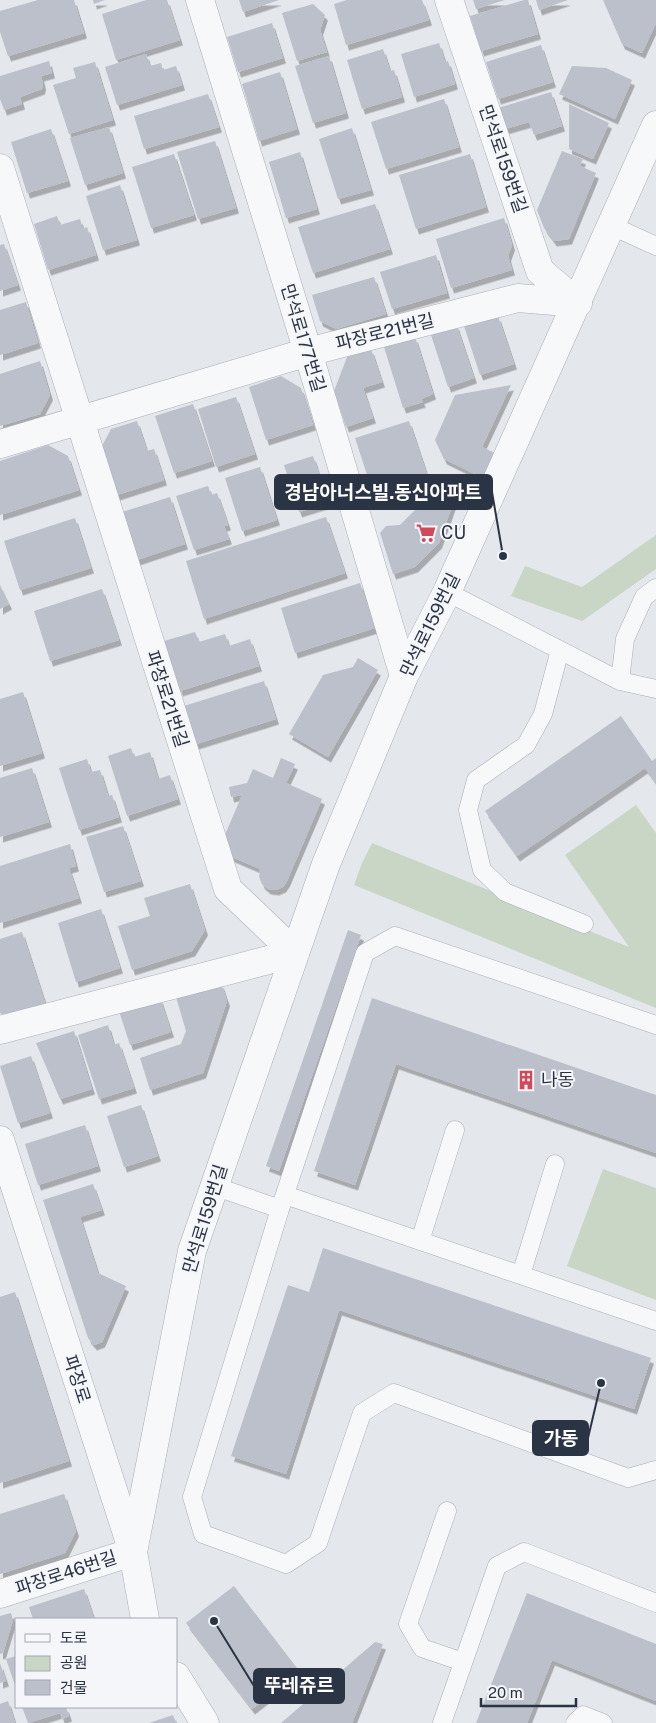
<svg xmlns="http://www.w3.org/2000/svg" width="656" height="1723" viewBox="0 0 656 1723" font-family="'Public Sans','Noto Sans KR',sans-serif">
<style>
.green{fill:#c9d6c5}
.building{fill:#bbc0ca;filter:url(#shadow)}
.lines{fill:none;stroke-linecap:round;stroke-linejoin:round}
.service-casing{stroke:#a9aeb7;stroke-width:19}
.minor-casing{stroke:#a9aeb7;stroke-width:29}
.tertiary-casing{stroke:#a9aeb7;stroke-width:29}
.service{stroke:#f7f8fa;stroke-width:18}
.minor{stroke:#f7f8fa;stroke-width:28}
.tertiary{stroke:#f7f8fa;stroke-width:28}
.labels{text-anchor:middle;stroke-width:4;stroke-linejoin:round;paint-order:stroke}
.street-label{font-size:18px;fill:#2b3445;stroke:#f4f6f9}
.poi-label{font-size:18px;fill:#2b3445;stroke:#f4f6f9;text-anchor:start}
.leader{fill:none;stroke:#2b3445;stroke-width:2}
.callout-dot{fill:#2b3445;stroke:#f4f6f9;stroke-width:2}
.callout{fill:#2b3445;stroke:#2b3445;stroke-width:2}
.callout-label{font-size:19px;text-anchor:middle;font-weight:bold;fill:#fff}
</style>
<defs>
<filter id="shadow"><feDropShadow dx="3" dy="5.5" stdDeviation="0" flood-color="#0004"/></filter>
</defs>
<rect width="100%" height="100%" fill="#e4e7ec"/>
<path class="green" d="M656,535V569L582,621L511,596L525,566L582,587Z
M636,805L656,833V1008L354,885L362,863L372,843L629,947L565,855Z
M603,1169L656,1188V1300L567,1266Z"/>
<path class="building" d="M38,0H74L84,33L8,56L0,32V11Z
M93,0H105L94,4Z
M146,0H167L180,40L116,60L102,14Z
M239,0H279L243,12Z
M347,0H422L429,20L346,45L334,4Z
M473,0H505L476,9Z
M524,0H528L538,34L481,51L470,16Z
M536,0H568L539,10Z
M603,0H656V23L642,53L622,44Z
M313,4L325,15L320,30L327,52L297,61L282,13Z
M272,23L283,58L238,72L227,37Z
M439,43L445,62L448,61L455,84L414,97L401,54Z
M541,45L553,82L498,99L486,62Z
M383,49L390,71L394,70L402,97L362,109L347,60Z
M146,54L150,66L161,63L163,70L176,66L182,85L117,105L105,67Z
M329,56L346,113L313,123L295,66Z
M49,61L52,73L41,76L43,84L42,89L20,97L22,104L4,110L0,99V76Z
M95,62L113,120L69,134L53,85L76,78L73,68Z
M572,66L606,68L632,80L615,119L559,94Z
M280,72L297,129L259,141L242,84Z
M551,92L562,126L534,135L529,122L505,129L498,108Z
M208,94L219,127L144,149L134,116Z
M444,99L459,147L386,169L371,122Z
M569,104L609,123L593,159L569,149Z
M109,127L123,173L85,185L70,138Z
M352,128L371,190L338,199L319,139Z
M51,129L68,181L27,193L11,142Z
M215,141L236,208L198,219L177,152Z
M562,151L583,159L580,166L596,173L569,239L554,241L544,228L537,210Z
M300,152L317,209L286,218L269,162Z
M174,154L194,215L151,228L132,167Z
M470,154L486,207L416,229L399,175Z
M120,185L137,240L103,250L86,196Z
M375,204L390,249L313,273L298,227Z
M57,216L60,225L80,219L83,229L87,227L96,255L48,270L34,224Z
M504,218L512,245L508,256L512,270L451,288L436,239Z
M4,244L18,285L0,291V245Z
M436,255L447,293L392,309L380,272Z
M374,277L386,314L336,329L320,321L312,295Z
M26,302L38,343L0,355V310Z
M498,316L514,364L480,375L464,326Z
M456,324L474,378L448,387L430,332Z
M415,337L433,394L421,399L423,402L403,408L384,347Z
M371,349L382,382L363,388L373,418L346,427L334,391L347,357Z
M40,361L50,395L40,414L0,426V374Z
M281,376L301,388L313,425L266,440L249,387Z
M511,385L482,447L495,453L483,478L444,459L435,440L455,395Z
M236,397L255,454L216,467L198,409Z
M193,404L212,461L174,473L155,416Z
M137,421L147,451L154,449L164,480L117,495L102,446L111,429Z
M409,421L427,475L373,493L355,438Z
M48,445L68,456L79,490L0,515V461Z
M313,456L328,503L299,512L284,465Z
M260,467L277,520L242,531L225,478Z
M449,484L457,492L439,543L415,567L393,574L380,533L386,526L400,525L419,506L421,491Z
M208,486L211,495L217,493L228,525L224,526L229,539L194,550L176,496Z
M170,497L185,544L134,561L119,513Z
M326,517L345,573L204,619L186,561Z
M75,518L91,568L20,590L4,541Z
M360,583L375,628L295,653L281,608Z
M0,585L9,604L0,609Z
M102,589L119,640L50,661L34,611Z
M195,632L199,642L225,634L229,646L250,639L259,666L180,691L164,641Z
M358,658L378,670L328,757L289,734L323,675L353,667Z
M264,681L276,719L196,744L184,706Z
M23,692L42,753L0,766V699Z
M621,716L652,761L656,758V783L645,768L517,856L485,811Z
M131,748L134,757L150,752L158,779L170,775L178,799L127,816L108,756Z
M281,758L295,764L286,783L322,799L287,881L283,887L276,890L268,889L262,884L259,877L260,869L218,851L242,795L231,797L229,787L247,783L253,769L273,778Z
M87,759L91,772L100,770L108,796L112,795L119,817L79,830L59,768Z
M32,768L49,822L0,837V778Z
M123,826L141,881L104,892L86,837Z
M70,844L76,866L69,868L79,898L0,923V866Z
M190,884L205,930L192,951L132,970L118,926L150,916L144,898Z
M101,909L120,968L76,982L58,923Z
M348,930L361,935L279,1171L266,1166Z
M22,932L46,1006L8,1017L0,1013V939Z
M221,983L227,1001L203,1073L150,1090L140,1058L181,1044L186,1031L176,997Z
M160,998L171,1032L130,1045L119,1011Z
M372,998L656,1095V1153L396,1064L355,1185L314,1171Z
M108,1025L114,1045L119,1043L134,1088L99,1099L78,1035Z
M74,1031L92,1089L60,1099L36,1043Z
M31,1056L50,1113L18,1123L0,1066Z
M141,1105L158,1156L124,1167L107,1116Z
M85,1125L98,1166L38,1185L25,1144Z
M93,1184L102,1210L80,1217L98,1273L126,1286L102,1342L94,1345L88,1338L43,1200Z
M323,1248L651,1358L634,1409L339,1310L286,1474L231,1456L288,1285L309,1292Z
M15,1292L69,1461L0,1483V1297Z
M64,1494L76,1531L65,1553L0,1574V1514Z
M234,1586L300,1672L252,1709L186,1623Z
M84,1589L94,1619H33L29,1607Z
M527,1593L656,1644V1701L552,1660L527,1723H476Z
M11,1613L13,1620L3,1653L0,1654V1616Z
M375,1642L383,1644L352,1723H281Z
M16,1656V1688L6,1659Z
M0,1663L6,1681L0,1683Z
M8,1701L15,1723H0V1704Z
M22,1707H66L69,1716L62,1719L60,1713L28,1723Z
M173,1715L176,1723H149Z"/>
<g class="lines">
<defs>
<path id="service" d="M612,226L656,246
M447,592L620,681L656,689
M560,650L543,714L526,745L476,780L468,810L482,870L505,892L584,924
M620,681L625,639L644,597L656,588
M656,1025L395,936L365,953L280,1209L192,1497L203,1534L286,1564L318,1543L362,1413L394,1393L628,1478L656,1470
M214,1186L280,1209
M285,1195L656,1321
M420,1241L455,1130
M521,1275L555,1164
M447,1511L408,1624L422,1648L463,1662
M442,1723L497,1566L524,1552L656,1603
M575,1723L583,1715L603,1723"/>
<path id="minor" d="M200,0L308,352L404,676
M449,0L540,271L578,303
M0,168L228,889L295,953
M0,444L308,352L518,298L578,303
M0,1030L295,953
M0,1140L133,1552L0,1594"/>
<path id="tertiary" d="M145,1619L133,1552L192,1251L326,864L404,676L447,592L656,125
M176,1676L205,1723"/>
</defs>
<use href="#service" class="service-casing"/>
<use href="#minor" class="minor-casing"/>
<use href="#tertiary" class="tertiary-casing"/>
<use href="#service" class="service"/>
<use href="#minor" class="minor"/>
<use href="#tertiary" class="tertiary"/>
</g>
<defs>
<symbol id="supermarket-bare" viewBox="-9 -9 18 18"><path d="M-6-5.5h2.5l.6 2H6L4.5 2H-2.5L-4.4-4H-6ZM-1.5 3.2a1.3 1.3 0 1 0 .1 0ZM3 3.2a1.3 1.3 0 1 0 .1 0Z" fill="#d1495b" stroke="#f4f6f9" stroke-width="2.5" paint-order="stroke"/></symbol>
<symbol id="building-bare" viewBox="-9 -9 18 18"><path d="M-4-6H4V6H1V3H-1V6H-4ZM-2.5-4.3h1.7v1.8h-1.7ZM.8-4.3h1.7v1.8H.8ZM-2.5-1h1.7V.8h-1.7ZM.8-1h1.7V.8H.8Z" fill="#d1495b" stroke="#f4f6f9" stroke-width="2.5" paint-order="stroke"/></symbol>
</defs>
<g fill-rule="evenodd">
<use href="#supermarket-bare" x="412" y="519" width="28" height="28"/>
<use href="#building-bare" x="512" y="1066" width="28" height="28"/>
</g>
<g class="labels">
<g class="street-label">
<text transform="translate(503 159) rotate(71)" y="6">만석로159번길</text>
<text transform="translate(385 332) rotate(-14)" y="6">파장로21번길</text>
<text transform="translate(303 338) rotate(73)" y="6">만석로177번길</text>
<text transform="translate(430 625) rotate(-64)" y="6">만석로159번길</text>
<text transform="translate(167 699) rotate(72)" y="6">파장로21번길</text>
<text transform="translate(205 1219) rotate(-73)" y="6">만석로159번길</text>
<text transform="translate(77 1379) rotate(72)" y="6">파장로</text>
<text transform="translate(66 1573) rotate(-18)" y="6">파장로46번길</text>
</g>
<g class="poi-label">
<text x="441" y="539">CU</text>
<text x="541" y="1086">나동</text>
</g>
</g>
<path class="leader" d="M503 556L492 492M601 1383L588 1438M214 1621L254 1686"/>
<g class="callout-dot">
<circle cx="503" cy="556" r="5"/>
<circle cx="601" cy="1383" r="5"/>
<circle cx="214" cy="1621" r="5"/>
</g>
<g class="callout">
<rect x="275" y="475" width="217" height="34" rx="5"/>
<rect x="533" y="1421" width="55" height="34" rx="5"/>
<rect x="254" y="1669" width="90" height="34" rx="5"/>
</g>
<g class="callout-label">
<text x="383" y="499">경남아너스빌.동신아파트</text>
<text x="561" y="1445">가동</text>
<text x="299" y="1692">뚜레쥬르</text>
</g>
<rect x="15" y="1618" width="162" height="90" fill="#f4f6f9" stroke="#a4a8b1"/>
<rect x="25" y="1634" width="25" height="8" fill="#f7f8fa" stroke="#a4a8b1"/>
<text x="60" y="1643" font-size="15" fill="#2b3445">도로</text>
<rect x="25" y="1656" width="25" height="15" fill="#c9d6c5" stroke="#a4a8b1"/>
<text x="60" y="1668" font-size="15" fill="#2b3445">공원</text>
<rect x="25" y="1680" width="25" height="15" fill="#bbc0ca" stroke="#a4a8b1"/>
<text x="60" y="1693" font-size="15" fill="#2b3445">건물</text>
<path d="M481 1698v8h95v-8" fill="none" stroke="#2b3445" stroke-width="2.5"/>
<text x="488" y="1698" font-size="15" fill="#2b3445" stroke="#f4f6f9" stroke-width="4" paint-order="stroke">20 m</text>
</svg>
